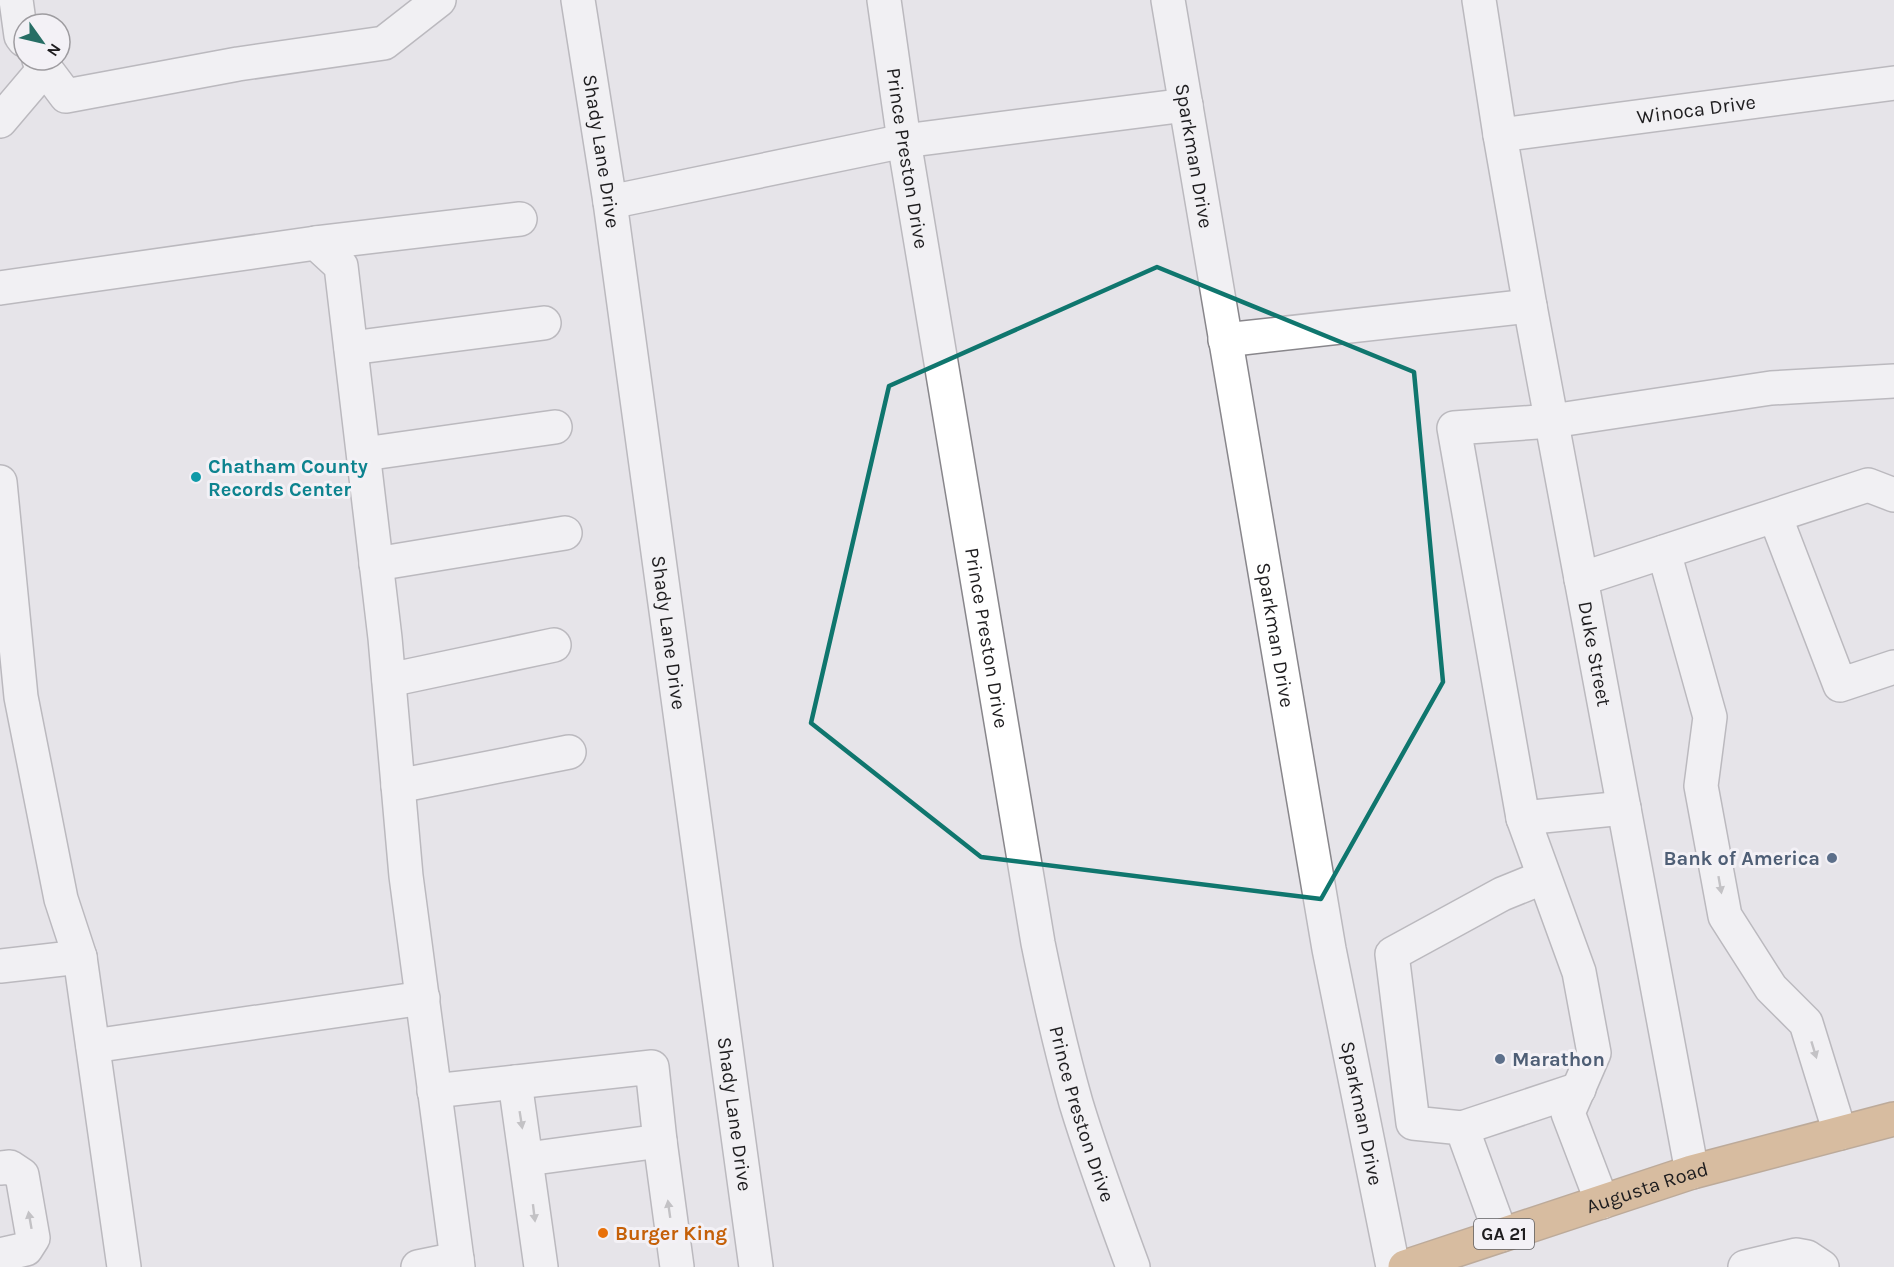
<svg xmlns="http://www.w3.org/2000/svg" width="1894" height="1267" viewBox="0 0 1894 1267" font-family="Karla,sans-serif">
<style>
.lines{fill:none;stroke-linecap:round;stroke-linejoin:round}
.minor-casing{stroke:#88868b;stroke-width:36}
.highway-casing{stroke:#8b653a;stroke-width:36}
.minor{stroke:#fff;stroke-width:33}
.highway{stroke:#c58c48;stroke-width:33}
.oneway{fill:#9a999a}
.marked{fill:none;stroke:#0f766e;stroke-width:4.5;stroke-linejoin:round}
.culture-dot{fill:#0f9aa8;stroke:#f3f1f6;stroke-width:2}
.service-dot{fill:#5c6f8a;stroke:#f3f1f6;stroke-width:2}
.food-dot{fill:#e8710a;stroke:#f3f1f6;stroke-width:2}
.labels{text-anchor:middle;stroke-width:6;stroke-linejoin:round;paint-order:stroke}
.shield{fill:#f3f1f6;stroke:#5e5d60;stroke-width:1.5}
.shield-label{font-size:18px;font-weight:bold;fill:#1e1d1f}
.street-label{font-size:20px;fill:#1e1d1f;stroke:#f3f1f6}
.culture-label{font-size:20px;font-weight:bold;fill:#0d838f;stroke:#f3f1f6;text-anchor:start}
.service-label{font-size:20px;font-weight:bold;fill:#4e5e75;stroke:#f3f1f6;text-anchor:end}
.food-label{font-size:20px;font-weight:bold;fill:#c56008;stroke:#f3f1f6;text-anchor:start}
</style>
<rect width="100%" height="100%" fill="#e6e4e9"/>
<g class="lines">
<defs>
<g id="minor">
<path d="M16,0L21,36L24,40"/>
<path id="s1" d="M578,0L610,202L756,1267"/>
<path id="s2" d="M884,0L904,141L1038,943C1049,997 1061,1050 1076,1103C1093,1159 1113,1213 1133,1267"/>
<path id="s3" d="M1168,0L1329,949L1393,1267"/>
<path id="s4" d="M1479,0L1500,135L1530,306L1692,1172"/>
<path d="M39,60L66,96L238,64L384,43L439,0"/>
<path d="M0,121L45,68"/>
<path id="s5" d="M1500,135L1894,83"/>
<path d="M610,202L904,141L1186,105"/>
<path d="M316,243L520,219"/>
<path d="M0,288L316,243L341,266L385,638L406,876L458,1267"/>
<path d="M1225,340L1530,306"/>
<path d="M351,348L544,323"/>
<path d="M364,454L555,427"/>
<path d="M0,482L21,697L61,899L80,957L124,1267"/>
<path d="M1775,516L1840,685L1894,667"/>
<path d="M1664,552L1710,717L1701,786L1725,916L1771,988L1806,1023L1840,1133"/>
<path d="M376,564L565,533"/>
<path d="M1581,579L1868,485L1894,495"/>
<path d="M389,680L554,645"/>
<path d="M398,786L569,752"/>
<path d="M1624,808L1523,818L1454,428L1552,421L1771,388L1894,381"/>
<path d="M1523,818L1579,972L1594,1053L1568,1113L1602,1202"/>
<path d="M0,966L80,957"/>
<path d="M93,1046L423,998"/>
<path d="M515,1082L541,1267"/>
<path d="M434,1091L652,1067L660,1141"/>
<path d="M1462,1128L1579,1089"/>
<path d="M527,1159L660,1141L677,1267"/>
<path d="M0,1168L10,1167L22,1175L33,1238L26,1249L0,1255"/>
<path d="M1501,1235L1462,1128L1413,1123L1392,954L1502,894L1544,877"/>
<path d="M418,1267L457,1259"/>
<path d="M1745,1267L1796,1255L1807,1257L1822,1267"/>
</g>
<g id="highway">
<path id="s6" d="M1405,1267L1692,1172L1894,1119"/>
</g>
</defs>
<use href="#minor" class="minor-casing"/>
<use href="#highway" class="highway-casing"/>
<use href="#minor" class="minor"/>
<use href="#highway" class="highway"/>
</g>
<defs><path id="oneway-solid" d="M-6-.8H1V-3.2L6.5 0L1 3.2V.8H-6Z" transform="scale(1.5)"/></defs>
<g class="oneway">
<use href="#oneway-solid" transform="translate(1720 885) rotate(80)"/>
<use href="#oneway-solid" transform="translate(1814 1050) rotate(73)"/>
<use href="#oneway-solid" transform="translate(521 1120) rotate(81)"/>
<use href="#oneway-solid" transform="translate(669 1209) rotate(-98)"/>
<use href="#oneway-solid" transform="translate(534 1213) rotate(83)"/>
<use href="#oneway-solid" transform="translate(30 1220) rotate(-100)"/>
</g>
<path d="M0 0H1894V1267H0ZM1157,267L1414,372L1443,682L1321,899L981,857L811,723L889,386Z" fill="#e6e4e9" fill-opacity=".55" fill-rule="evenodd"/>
<path class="marked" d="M1157,267L1414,372L1443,682L1321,899L981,857L811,723L889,386Z"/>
<circle class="culture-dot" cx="196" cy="477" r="6"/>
<g class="service-dot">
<circle cx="1832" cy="858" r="6"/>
<circle cx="1500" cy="1059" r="6"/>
</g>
<circle class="food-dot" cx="603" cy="1233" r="6"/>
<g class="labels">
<rect class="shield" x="1474" y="1219" width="60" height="30" rx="4.5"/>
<g class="shield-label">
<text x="1504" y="1240">GA 21</text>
</g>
<g class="street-label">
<text dy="7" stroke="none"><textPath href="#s5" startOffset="198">Winoca Drive</textPath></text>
<text dy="7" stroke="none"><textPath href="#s1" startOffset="153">Shady Lane Drive</textPath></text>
<text dy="7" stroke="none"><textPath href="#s3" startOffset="158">Sparkman Drive</textPath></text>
<text dy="7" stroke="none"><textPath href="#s2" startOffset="160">Prince Preston Drive</textPath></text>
<text dy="7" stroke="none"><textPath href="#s1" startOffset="639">Shady Lane Drive</textPath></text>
<text dy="7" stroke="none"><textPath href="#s3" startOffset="644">Sparkman Drive</textPath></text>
<text dy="7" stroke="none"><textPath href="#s2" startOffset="646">Prince Preston Drive</textPath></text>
<text dy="7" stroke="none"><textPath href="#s4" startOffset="664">Duke Street</textPath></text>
<text dy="7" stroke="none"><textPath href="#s3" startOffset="1130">Sparkman Drive</textPath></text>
<text dy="7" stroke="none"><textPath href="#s2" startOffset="1132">Prince Preston Drive</textPath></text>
<text dy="7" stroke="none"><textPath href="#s1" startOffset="1125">Shady Lane Drive</textPath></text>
<text dy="7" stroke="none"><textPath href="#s6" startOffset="255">Augusta Road</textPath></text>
</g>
<g class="culture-label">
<text x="208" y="473">Chatham County<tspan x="208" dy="23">Records Center</tspan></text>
</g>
<g class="service-label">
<text x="1820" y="865">Bank of America</text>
<text x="1512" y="1066" text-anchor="start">Marathon</text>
</g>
<g class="food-label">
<text x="615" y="1240">Burger King</text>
</g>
</g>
<g transform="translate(42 42) rotate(124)"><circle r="28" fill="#f3f1f6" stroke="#9e9ca0" stroke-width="1.5"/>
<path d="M0-4.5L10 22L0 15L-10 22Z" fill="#266e65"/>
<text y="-9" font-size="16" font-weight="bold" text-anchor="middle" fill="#1e1d1f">N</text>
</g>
</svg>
